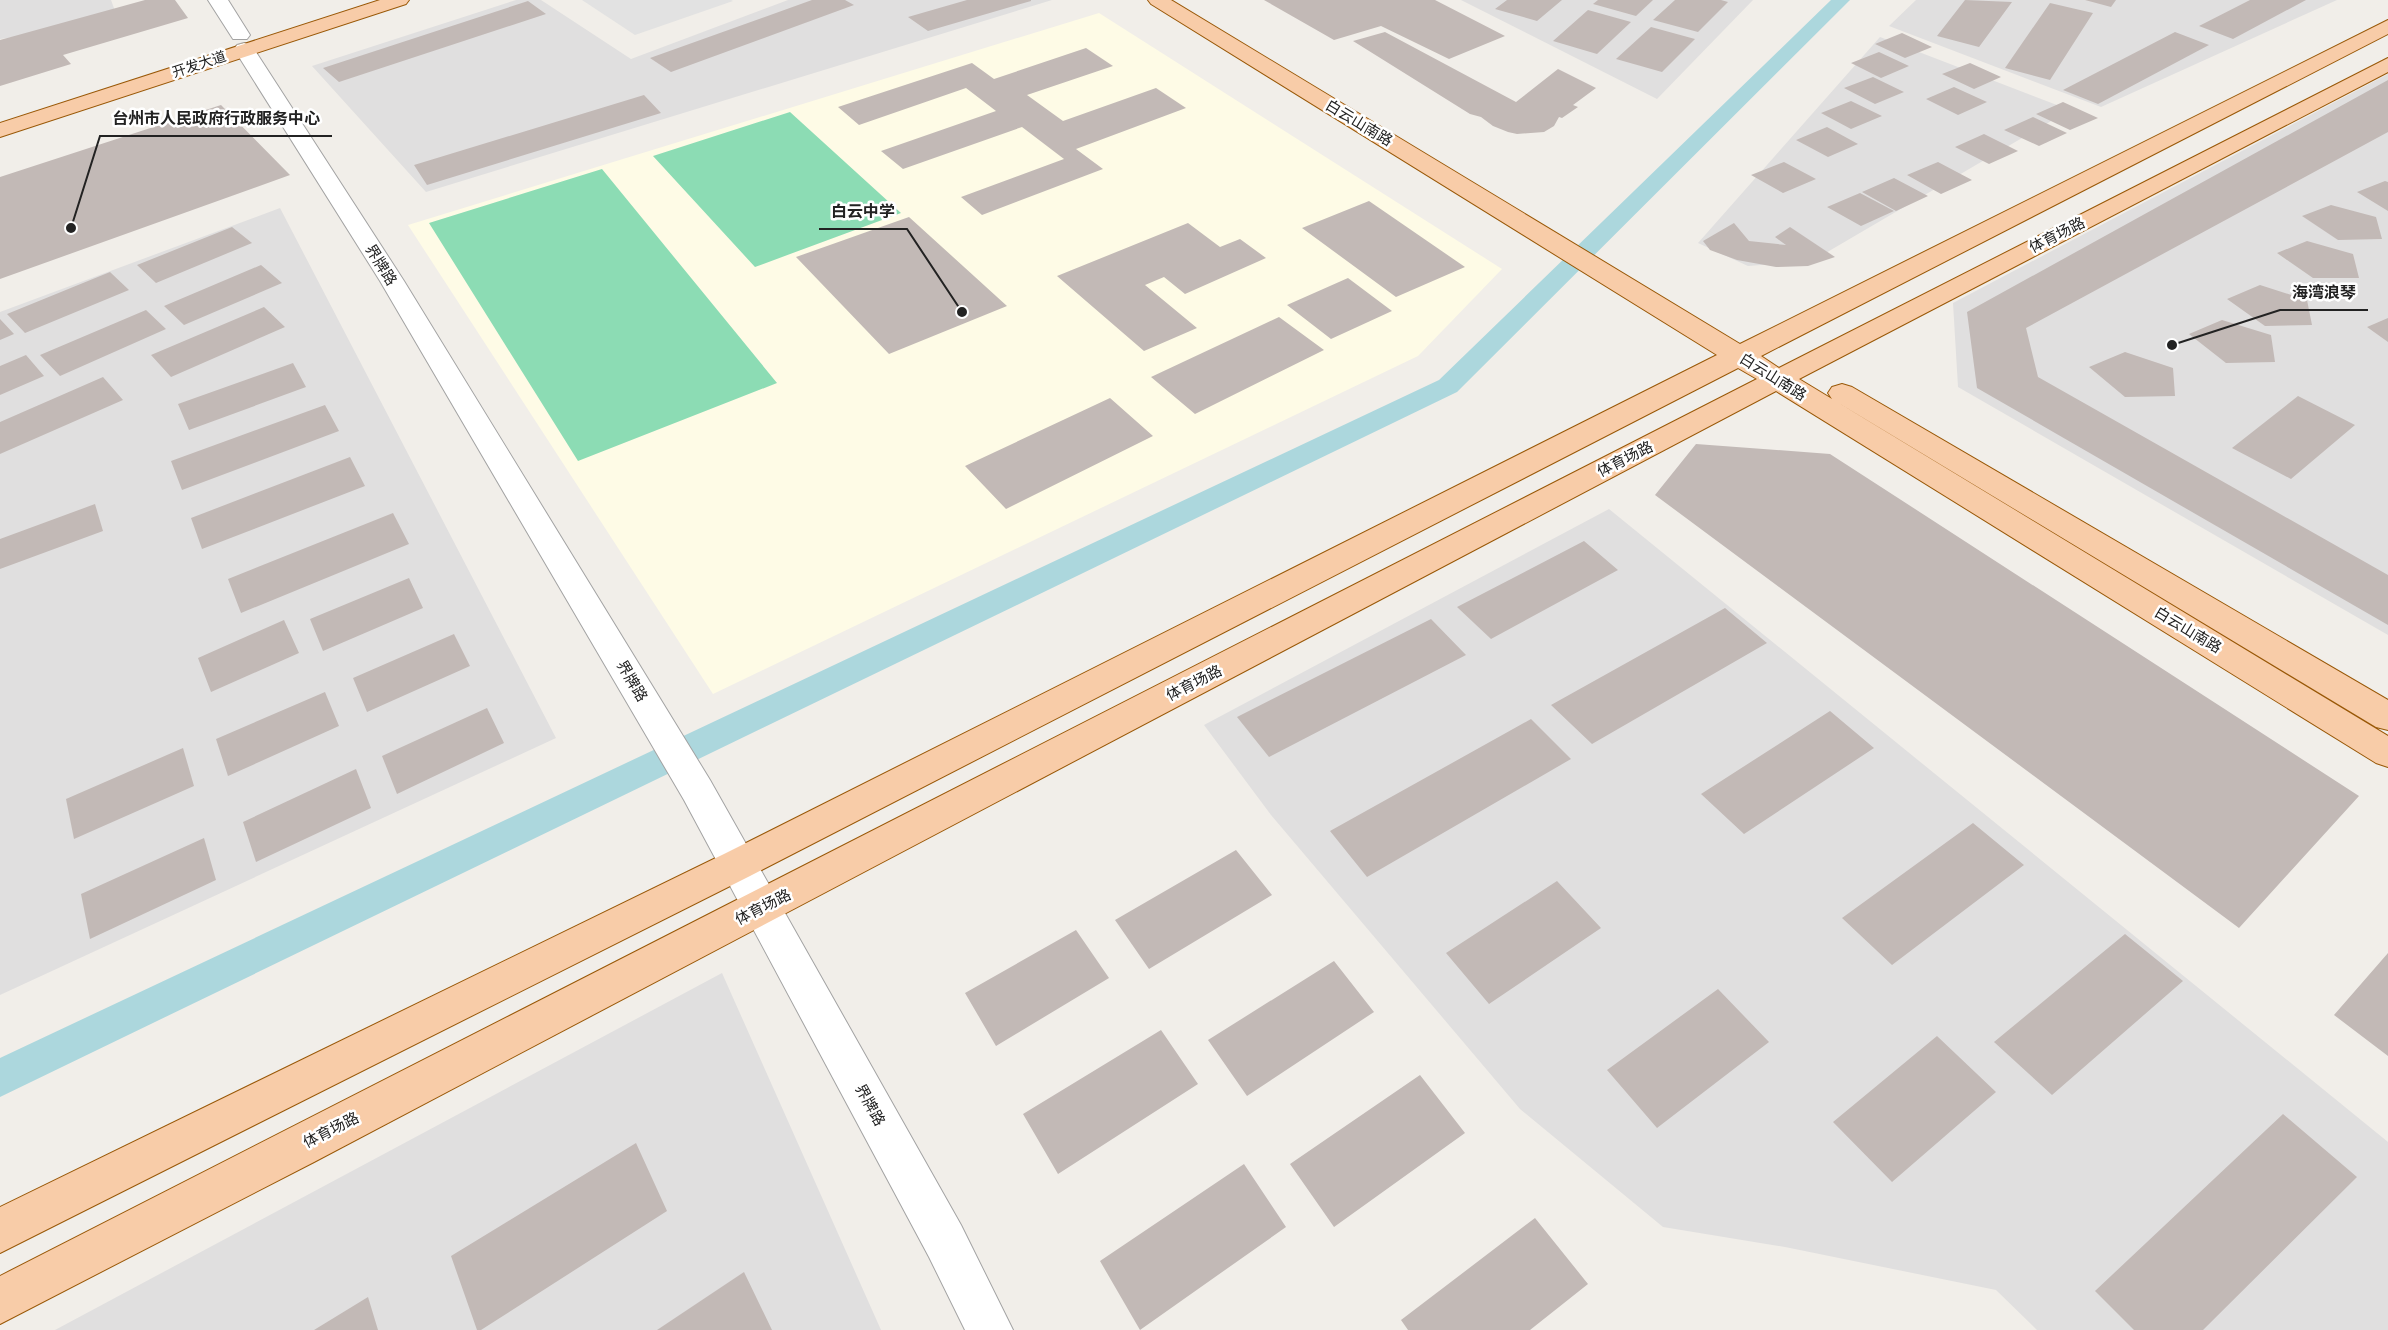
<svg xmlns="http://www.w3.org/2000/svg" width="2388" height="1330" viewBox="0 0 2388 1330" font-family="Barlow,'Noto Sans SC',sans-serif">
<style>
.residential{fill:#e0dfdf}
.education{fill:#fefbe6}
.pitch{fill:#8cdcb4}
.parking{fill:#e2e2e2}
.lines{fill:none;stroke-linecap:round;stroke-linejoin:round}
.canal{fill:#acd7dd;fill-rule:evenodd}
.building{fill:#c2b9b6}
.minor-casing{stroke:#a3a3a3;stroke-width:2}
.major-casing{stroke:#995807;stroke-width:2}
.minor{fill:#fff;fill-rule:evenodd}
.major{fill:#f8cca8;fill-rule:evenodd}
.labels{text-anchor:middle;stroke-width:5;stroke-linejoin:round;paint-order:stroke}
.far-street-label{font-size:14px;fill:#222;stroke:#fff}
.street-label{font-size:15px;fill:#222;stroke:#fff}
.leader{fill:none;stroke:#222;stroke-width:2}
.callout-dot{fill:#222;stroke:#fff;stroke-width:2}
.callout-label{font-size:16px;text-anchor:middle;font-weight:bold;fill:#222;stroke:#fff;stroke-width:5;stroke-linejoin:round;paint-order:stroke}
</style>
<rect width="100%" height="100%" fill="#f1eee9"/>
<path class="residential" d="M0,0H111L119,22L0,39Z
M516,0H541L631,59L788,0H1052L426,192L312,66Z
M1461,0H1753L1657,99Z
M1916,0H2337L2101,107L1889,26Z
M1880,37L2070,110L1812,261L1748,266L1698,243Z
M2388,74V635L1958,387L1953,303Z
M280,208L556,738L0,995V312Z
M1609,509L2388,1142V1330H2037L1996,1290L1785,1247L1663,1227L1520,1109L1271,815L1204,725Z
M722,973L881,1330H55Z"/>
<path class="education" d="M1099,13L1502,269L1418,356L713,694L408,225Z"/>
<path class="pitch" d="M790,112L901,213L755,267L653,156Z
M602,169L777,383L578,461L429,223Z"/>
<path class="parking" d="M582,0H731L733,1L635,35Z"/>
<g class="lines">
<path class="canal" d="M1831,0H1850L1457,392L0,1097V1058L1439,380Z"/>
</g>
<path class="building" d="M145,0H175L188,18L63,55L71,64L0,86V40Z
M812,0H845L854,5L671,72L650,58Z
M967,0H1031V1L928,31L908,17Z
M1264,0H1435L1505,36L1449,59L1381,26L1334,40Z
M1507,0H1562L1537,21L1495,9Z
M1598,0H1653L1636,16L1593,4Z
M1675,0H1721L1728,2L1698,32L1653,20Z
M1965,0L2012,2L1979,47L1937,36Z
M2085,0H2116L2111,7Z
M2250,0H2306L2233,39L2199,26Z
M528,1L546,14L339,82L323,68Z
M2050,3L2093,13L2050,80L2005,68Z
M1588,10L1631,22L1597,54L1553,41Z
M1651,27L1695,39L1662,72L1616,59Z
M1385,32L1516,102L1558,69L1596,88L1573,105L1578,107L1562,118L1559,117L1554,126L1544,132L1517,134L1508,132L1493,126L1481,117L1470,114L1353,41Z
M2175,32L2209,45L2098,104L2063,90Z
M1902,33L1932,47L1905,58L1875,44Z
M1086,48L1113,66L1027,95L1063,121L1156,88L1186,108L1076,149L1103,169L982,215L961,197L1064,159L1022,127L903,169L881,151L996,111L966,88L859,125L838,107L972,63L994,79Z
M1879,52L1909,66L1881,78L1851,63Z
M1970,63L2001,77L1974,89L1942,74Z
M1873,77L1904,92L1875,104L1844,88Z
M2388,80V132L2026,328L2038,377L2388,575V625L1977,388L1967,312Z
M1954,87L1987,102L1958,115L1926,99Z
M644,95L661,113L427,185L414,165Z
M1851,101L1882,116L1851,129L1821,113Z
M2063,102L2098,118L2070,130L2036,114Z
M221,105L290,175L0,279V177Z
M2033,117L2067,133L2039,146L2004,130Z
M1827,127L1858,144L1828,157L1796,140Z
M1984,134L2018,151L1989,164L1955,147Z
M1784,162L1816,179L1783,193L1751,175Z
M1938,162L1972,180L1941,194L1907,175Z
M1894,178L1928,196L1896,211L1862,192Z
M2385,181L2388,182V211L2357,192Z
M1860,193L1894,211L1861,226L1827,207Z
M1369,201L1465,267L1396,297L1302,228Z
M2331,205L2376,217L2382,239L2338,240L2302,216Z
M909,217L1007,306L889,354L796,257Z
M1188,223L1220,247L1240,239L1266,258L1185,294L1164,277L1145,285L1197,328L1144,351L1057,276Z
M1734,223L1749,241L1786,245L1775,237L1790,227L1835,257L1808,266L1776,267L1737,260L1710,250L1703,241Z
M232,227L252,243L156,283L137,265Z
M2307,241L2353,254L2359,278H2313L2277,253Z
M261,265L282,283L184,325L164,306Z
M110,272L129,290L25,333L7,314Z
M1348,278L1392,311L1331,339L1287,305Z
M2260,285L2307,300L2312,325L2265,326L2227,299Z
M264,307L285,327L171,377L151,355Z
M146,310L166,329L60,376L40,355Z
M1279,317L1324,350L1195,414L1151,377Z
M2388,318V342L2367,327Z
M0,319L14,334L0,340Z
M2222,320L2271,335L2275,362L2226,363L2189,334Z
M2125,352L2173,368L2175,396L2125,397L2089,367Z
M26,355L44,376L0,395V366Z
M293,363L306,387L189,430L178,404Z
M103,377L123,400L0,454V422Z
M2298,396L2355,425L2291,479L2232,448Z
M1110,398L1153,436L1006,509L965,466Z
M325,405L339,431L182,490L171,461Z
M1696,444L1830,454L2359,796L2239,928L1655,495Z
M350,457L365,486L202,549L191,518Z
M95,504L103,531L0,569V539Z
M393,513L409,544L241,613L228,579Z
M1584,541L1618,570L1491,639L1457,607Z
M409,578L423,608L323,651L310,619Z
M1725,608L1767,643L1592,744L1551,705Z
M1431,619L1466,655L1269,757L1237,717Z
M284,620L299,653L211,692L198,658Z
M454,634L470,666L367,712L353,678Z
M325,692L339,726L228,776L216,739Z
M487,708L504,743L397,794L382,756Z
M1830,711L1874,748L1744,834L1701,794Z
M1531,719L1571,759L1367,877L1330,831Z
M183,748L194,786L74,839L66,799Z
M356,769L371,808L256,862L243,822Z
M1973,823L2024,865L1892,965L1842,918Z
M204,838L216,880L90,939L81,894Z
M1236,850L1272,895L1149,969L1115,920Z
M1557,881L1601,928L1489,1004L1446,953Z
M1076,930L1109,978L996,1046L965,993Z
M2125,934L2183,981L2052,1095L1994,1042Z
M2388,953V1056L2334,1015Z
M1334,961L1374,1012L1247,1096L1208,1040Z
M1718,989L1769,1042L1657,1128L1607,1070Z
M1161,1030L1198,1084L1058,1174L1023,1114Z
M1937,1036L1996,1092L1892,1182L1833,1122Z
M1420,1075L1465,1133L1334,1227L1290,1164Z
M2283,1114L2357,1177L2203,1330H2134L2095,1291Z
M636,1143L667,1211L481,1330H477L451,1256Z
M1244,1164L1286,1227L1140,1330L1100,1261Z
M1535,1218L1588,1284L1530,1330H1408L1401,1320Z
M744,1272L772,1330H657Z
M368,1297L378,1330H314Z"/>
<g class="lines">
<defs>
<path id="minor" d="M208,0H228L250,35L247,39H233Z
M244,43L251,45L254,49L404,281L710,780L961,1225L1013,1330H965L929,1257L684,800L380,281L234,49L237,45Z"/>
<path id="major" d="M380,0H409L406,4L0,137V123Z
M1148,0H1171L1740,344L2388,20V34L1761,356L1779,368L2388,58V72L1799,379L2388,736V767L2376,763L1776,391L314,1162L0,1324V1276L1757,379L1738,368L750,876L0,1253V1207L724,854L1717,355L1151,4Z
M1842,384L1852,387L2388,700V730L2376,727L1832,399L1828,393L1832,387Z"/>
</defs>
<use href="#minor" class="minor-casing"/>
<use href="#major" class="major-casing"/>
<use href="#minor" class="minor"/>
<use href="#major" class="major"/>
</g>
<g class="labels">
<g class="far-street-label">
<text transform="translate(199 64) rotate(-18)" y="5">开发大道</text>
</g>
<g class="street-label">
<text transform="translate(1359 123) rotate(31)" y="5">白云山南路</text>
<text transform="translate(2057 235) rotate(-27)" y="5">体育场路</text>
<text transform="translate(381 265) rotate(58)" y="5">界牌路</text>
<text transform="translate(1773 377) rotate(32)" y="5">白云山南路</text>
<text transform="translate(1625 459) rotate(-27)" y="5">体育场路</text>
<text transform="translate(2188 630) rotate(31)" y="5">白云山南路</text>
<text transform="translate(632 681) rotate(59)" y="5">界牌路</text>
<text transform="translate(1194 683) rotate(-27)" y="5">体育场路</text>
<text transform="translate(763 907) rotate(-27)" y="5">体育场路</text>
<text transform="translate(870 1105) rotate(61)" y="5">界牌路</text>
<text transform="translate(331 1130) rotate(-27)" y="5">体育场路</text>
</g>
</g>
<path class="leader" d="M71 228L100 136H332M962 312L907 229H819M2172 345L2280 310H2368"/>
<g class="callout-dot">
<circle cx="71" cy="228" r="6"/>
<circle cx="962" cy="312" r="6"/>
<circle cx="2172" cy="345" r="6"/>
</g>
<g class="callout-label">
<text x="216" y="124">台州市人民政府行政服务中心</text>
<text x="863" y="217">白云中学</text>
<text x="2324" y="298">海湾浪琴</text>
</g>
</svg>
